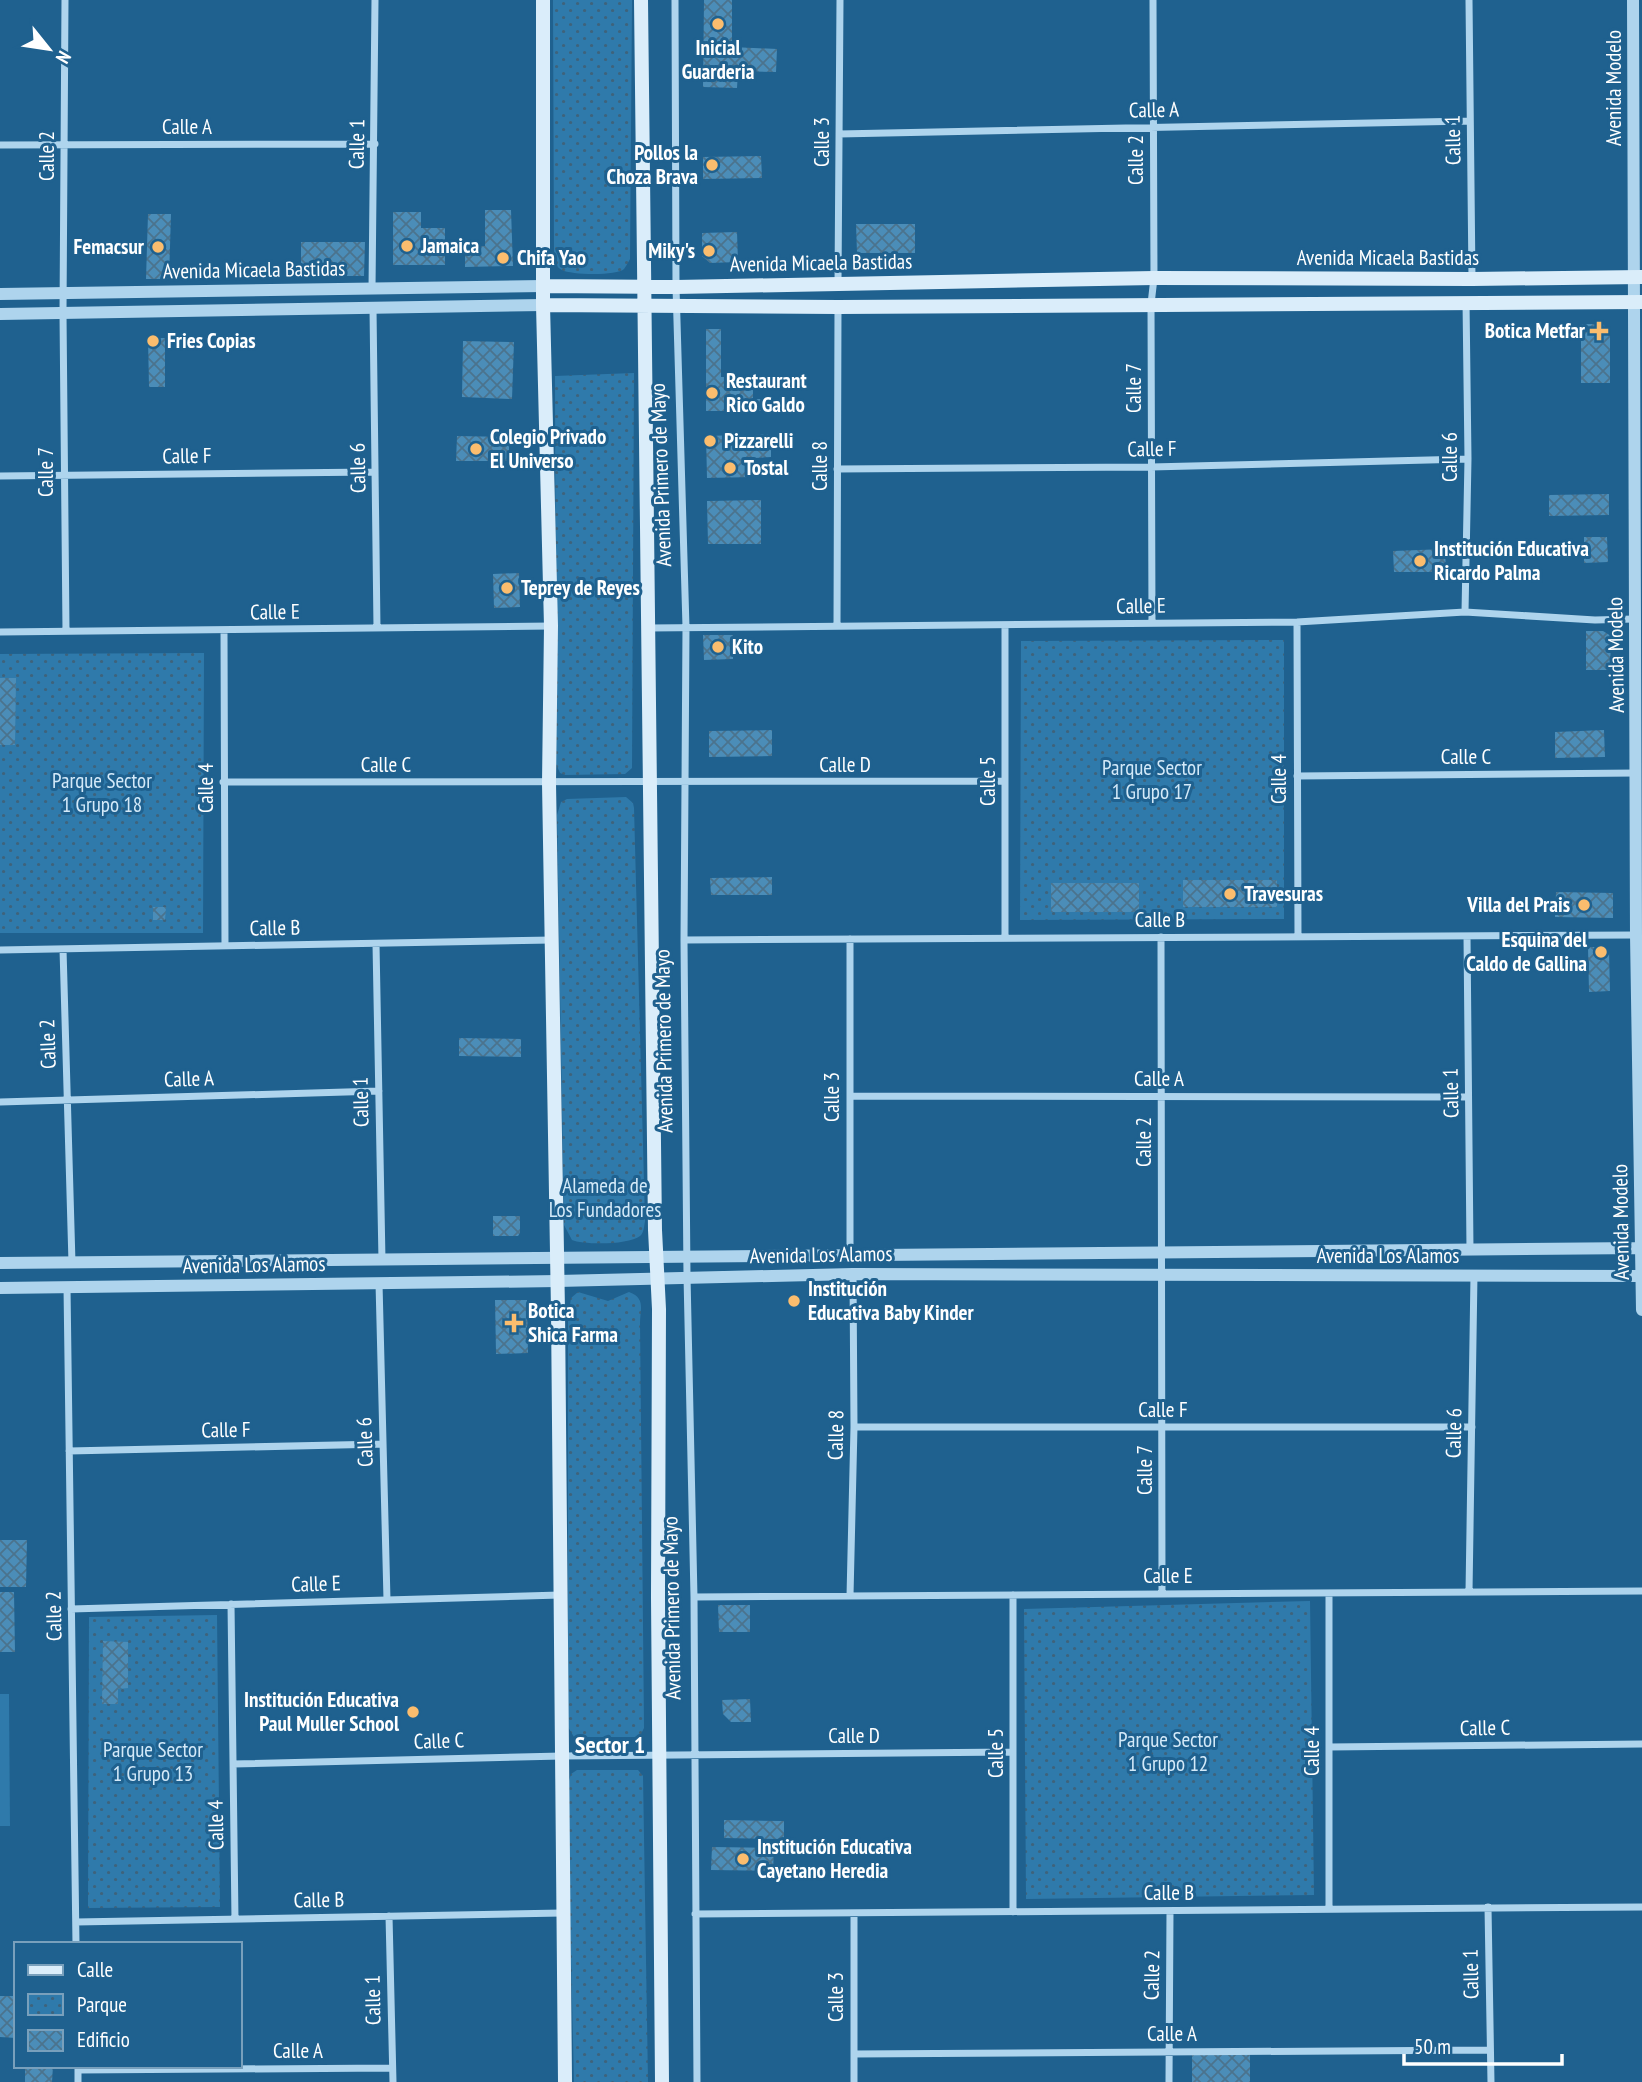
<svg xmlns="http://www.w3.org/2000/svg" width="1642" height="2082" viewBox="0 0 1642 2082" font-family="'PT Sans Narrow',sans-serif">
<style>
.grass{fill:#2f7aab}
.park{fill:url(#park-dots)}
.building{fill:url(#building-cross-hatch)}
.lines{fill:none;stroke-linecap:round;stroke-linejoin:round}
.minor{stroke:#aed4ed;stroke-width:7}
.tertiary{stroke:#aed4ed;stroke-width:12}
.secondary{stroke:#daedfa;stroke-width:14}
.poi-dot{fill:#fbbd6e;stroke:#1f618f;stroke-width:2.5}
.labels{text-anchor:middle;stroke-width:6;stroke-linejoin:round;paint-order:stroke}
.poi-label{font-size:21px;font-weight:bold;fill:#fff;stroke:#1f618f;text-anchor:start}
.street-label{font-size:21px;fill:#fff;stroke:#1f618f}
.park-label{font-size:21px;fill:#d4eaf9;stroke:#1f618f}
.quarter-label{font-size:24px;font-weight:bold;fill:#fff;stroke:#1f618f}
</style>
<defs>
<pattern id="park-dots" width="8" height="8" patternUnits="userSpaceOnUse" patternTransform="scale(1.75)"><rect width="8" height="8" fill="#2f7aab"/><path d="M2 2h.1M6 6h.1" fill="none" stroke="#3e637c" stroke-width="1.8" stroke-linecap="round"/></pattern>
<pattern id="building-cross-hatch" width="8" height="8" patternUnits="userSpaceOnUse" patternTransform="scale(1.75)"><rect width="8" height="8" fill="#4b8db8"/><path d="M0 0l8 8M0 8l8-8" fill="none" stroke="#4b738d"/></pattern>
</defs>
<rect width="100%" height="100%" fill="#1f618f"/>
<path class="grass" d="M0,1694H9L10,1826H0Z"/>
<path class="park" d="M553,0H632L630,259C630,259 625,268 624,269C617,276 571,275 562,270C556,267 555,262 554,256Z
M634,373L632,768L625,774L565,775L560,773L556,764L555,376Z
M1284,640V919L1020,920L1021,641Z
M204,653L203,933H0V654Z
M626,797L633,803L634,808L645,1221C644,1226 644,1233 640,1236C629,1245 584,1245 572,1240L564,1225L557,815L561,802L567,799Z
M578,1292L608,1301L629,1292C646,1298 640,1310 640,1323L644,1728L641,1734L635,1737H574L568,1727V1319L571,1298Z
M1310,1601L1314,1895L1026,1899L1024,1609Z
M217,1615L220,1907L88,1908L89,1617Z
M577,1770H638L643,1776L648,2082H574L567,1788L571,1774Z"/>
<path class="building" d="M704,0H732V47L777,49L776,72L738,71L737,88L703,87Z
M761,156L762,178L703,179V157Z
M485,210H511L513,266L465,267V247L485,246Z
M393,212H421V228H445V265H393Z
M148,214H171L169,279H146Z
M856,224H915V253H857Z
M737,232L738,262L710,263L702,256V233Z
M301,242H365L364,276H301Z
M1581,324H1603L1610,334V383H1581Z
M706,329H721V377H740V389H753V399H770V411H706Z
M148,338H165V387H149Z
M463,341L514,342L512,399L462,397Z
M771,434V457L755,458L754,477L707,478L706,436Z
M457,436L509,437V461H456Z
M1609,494V515L1549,516V495Z
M761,500V544H708L707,501Z
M1584,537H1607L1608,562L1584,563Z
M1445,549L1446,572H1394L1393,551Z
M519,573L520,607L494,608L493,574Z
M1586,631H1603L1611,636L1610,670H1586Z
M703,635H733V659L704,660Z
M0,678H16L15,745H0Z
M772,730V756L709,757V731Z
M1604,730L1605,757L1555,758V732Z
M772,877V895H711L710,878Z
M1183,880H1277V907H1183Z
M1051,883H1139V912H1051Z
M1556,892L1613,893V918L1555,917Z
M153,907H166L165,920H153Z
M1588,947H1604L1609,950L1610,991L1589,992Z
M459,1038L521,1039V1057L459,1056Z
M493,1216H520V1233L518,1236H493Z
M495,1300H527L528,1353L496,1354Z
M0,1540H27L26,1587H0Z
M0,1592H14L15,1652H0Z
M718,1605H750V1632H719Z
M103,1641L128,1642V1688L118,1689V1704H102Z
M750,1699L751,1722H731L723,1714L722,1700Z
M724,1820L784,1821V1839L724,1838Z
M712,1847L774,1848L773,1871L711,1870Z
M0,1996H16V2038L0,2037Z
M1250,2054V2082H1192V2055Z
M25,2066H53L52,2082H25Z"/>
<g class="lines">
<path class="minor" d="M65,0L63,313L66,631
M675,0L676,287L686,627L684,940L687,1276L694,1597L697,2082
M1469,0L1472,279
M839,134L1470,121
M0,145L375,144
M838,283L840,0
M372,289L375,0
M373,308L377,628
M837,469L1151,467L1468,459
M0,476L375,472
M1465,612L1468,459L1466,301
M1297,622L1298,936
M1152,623L1151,304L1154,278L1153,0
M837,626L838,307
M649,628L1297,622L1465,612L1595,620L1634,619
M224,630L225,946
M0,632L551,626
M1297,776L1636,773
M223,782L1005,781
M1467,936L1470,1250
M1161,937L1162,1594
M1005,938V625
M684,940L1636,935
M376,944L382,1260
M63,949L72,1263
M0,950L552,940
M850,1096L1468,1097
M0,1102L379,1091
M850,1255V939
M379,1283L387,1600
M67,1287L76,1944
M854,1427H1472
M69,1451L383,1444
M1469,1592L1474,1275
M1329,1593V1909
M1013,1595V1912
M850,1596L854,1427L853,1274
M694,1597L1642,1591
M231,1604L235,1919
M71,1609L560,1595
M1329,1747L1642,1744
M233,1764L562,1756L1013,1752
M1488,1907L1491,2082
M854,1913V2082
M695,1914L1642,1907
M389,1916L393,2082
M76,1922L562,1913
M854,2054L1490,2050
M78,2067V2082
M78,2070L392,2068
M1169,2082L1170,1911"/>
<path class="tertiary" d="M1633,0L1636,935L1642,1310
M0,294L543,286
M0,314L543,305
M0,1263L1642,1248
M0,1288L558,1281L853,1274L1642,1276"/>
<path class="secondary" d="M543,0V305L551,626L549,783L558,1311L565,2082
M641,0L655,1230L659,1309L658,1598L662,2082
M543,286L676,287L1154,278L1472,279L1642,277
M543,305L838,307L1642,302"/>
</g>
<g class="poi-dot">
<circle cx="718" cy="24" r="7"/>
<circle cx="712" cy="165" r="7"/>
<circle cx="407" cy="246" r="7"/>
<circle cx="158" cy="247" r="7"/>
<circle cx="709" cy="251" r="7"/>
<circle cx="503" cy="258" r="7"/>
<path d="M1595.5 320.5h7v7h7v7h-7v7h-7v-7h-7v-7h7z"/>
<circle cx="153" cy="341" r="7"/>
<circle cx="712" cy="393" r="7"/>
<circle cx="710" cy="441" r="7"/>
<circle cx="476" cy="449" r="7"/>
<circle cx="730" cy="468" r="7"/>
<circle cx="1420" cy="561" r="7"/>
<circle cx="507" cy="588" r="7"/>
<circle cx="718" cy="647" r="7"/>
<circle cx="1230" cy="894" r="7"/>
<circle cx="1584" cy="905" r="7"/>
<circle cx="1601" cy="952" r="7"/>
<circle cx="794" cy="1301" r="7"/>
<path d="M510.5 1312.5h7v7h7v7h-7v7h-7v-7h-7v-7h7z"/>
<circle cx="413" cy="1712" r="7"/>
<circle cx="743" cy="1859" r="7"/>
</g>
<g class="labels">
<g class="poi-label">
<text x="718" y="55" text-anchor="middle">Inicial<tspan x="718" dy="24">Guarderia</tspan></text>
<text x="698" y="160" text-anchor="end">Pollos la<tspan x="698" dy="24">Choza Brava</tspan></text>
<text x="421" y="253">Jamaica</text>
<text x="144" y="254" text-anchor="end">Femacsur</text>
<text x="695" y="258" text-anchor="end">Miky's</text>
<text x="517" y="265">Chifa Yao</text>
<text x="1585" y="338" text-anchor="end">Botica Metfar</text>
<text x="167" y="348">Fries Copias</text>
<text x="726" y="388">Restaurant<tspan x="726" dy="24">Rico Galdo</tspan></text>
<text x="490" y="444">Colegio Privado<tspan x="490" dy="24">El Universo</tspan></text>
<text x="724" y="448">Pizzarelli</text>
<text x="744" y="475">Tostal</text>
<text x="1434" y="556">Institución Educativa<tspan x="1434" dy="24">Ricardo Palma</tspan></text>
<text x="521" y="595">Teprey de Reyes</text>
<text x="732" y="654">Kito</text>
<text x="1244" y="901">Travesuras</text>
<text x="1570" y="912" text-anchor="end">Villa del Prais</text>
<text x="1587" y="947" text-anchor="end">Esquina del<tspan x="1587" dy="24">Caldo de Gallina</tspan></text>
<text x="808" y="1296">Institución<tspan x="808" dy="24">Educativa Baby Kinder</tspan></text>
<text x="528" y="1318">Botica<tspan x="528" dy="24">Shica Farma</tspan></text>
<text x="399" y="1707" text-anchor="end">Institución Educativa<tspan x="399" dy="24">Paul Muller School</tspan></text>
<text x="757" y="1854">Institución Educativa<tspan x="757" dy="24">Cayetano Heredia</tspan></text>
</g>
<g class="street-label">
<text transform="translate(1614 88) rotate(-90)" y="7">Avenida Modelo</text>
<text transform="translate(1154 110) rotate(-1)" y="7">Calle A</text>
<text x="187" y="134">Calle A</text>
<text transform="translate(1453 140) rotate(-91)" y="7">Calle 1</text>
<text transform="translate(822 142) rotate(-90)" y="7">Calle 3</text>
<text transform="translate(357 144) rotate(-89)" y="7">Calle 1</text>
<text transform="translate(47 156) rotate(-90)" y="7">Calle 2</text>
<text transform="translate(1136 160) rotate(-90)" y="7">Calle 2</text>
<text x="1388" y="265">Avenida Micaela Bastidas</text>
<text transform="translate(821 263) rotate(-1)" y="7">Avenida Micaela Bastidas</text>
<text transform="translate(254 270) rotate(-1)" y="7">Avenida Micaela Bastidas</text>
<text transform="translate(1134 388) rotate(-90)" y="7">Calle 7</text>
<text transform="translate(1152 449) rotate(-1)" y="7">Calle F</text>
<text transform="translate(187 456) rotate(-1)" y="7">Calle F</text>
<text transform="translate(1450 457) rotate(-90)" y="7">Calle 6</text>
<text transform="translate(820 466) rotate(-90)" y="7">Calle 8</text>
<text transform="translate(358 468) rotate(-91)" y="7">Calle 6</text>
<text transform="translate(46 472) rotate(-90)" y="7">Calle 7</text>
<text transform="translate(661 475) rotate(-92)" y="7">Avenida Primero de Mayo</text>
<text transform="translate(1141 606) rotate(-1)" y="7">Calle E</text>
<text transform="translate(275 612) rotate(-1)" y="7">Calle E</text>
<text transform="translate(1616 655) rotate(-91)" y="7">Avenida Modelo</text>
<text x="1466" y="764">Calle C</text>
<text x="386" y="772">Calle C</text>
<text x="845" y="772">Calle D</text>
<text transform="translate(1279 779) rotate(-90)" y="7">Calle 4</text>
<text transform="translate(988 781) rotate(-90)" y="7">Calle 5</text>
<text transform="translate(206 788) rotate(-90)" y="7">Calle 4</text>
<text x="1160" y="927">Calle B</text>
<text transform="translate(275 928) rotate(-1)" y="7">Calle B</text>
<text transform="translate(664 1041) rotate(-91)" y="7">Avenida Primero de Mayo</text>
<text transform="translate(48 1044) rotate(-92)" y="7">Calle 2</text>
<text transform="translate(189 1079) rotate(-2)" y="7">Calle A</text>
<text x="1159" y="1086">Calle A</text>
<text transform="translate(1451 1093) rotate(-91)" y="7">Calle 1</text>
<text transform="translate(832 1097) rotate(-90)" y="7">Calle 3</text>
<text transform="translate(361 1102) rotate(-91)" y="7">Calle 1</text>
<text transform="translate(1144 1142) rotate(-90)" y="7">Calle 2</text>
<text transform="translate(1621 1222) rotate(-91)" y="7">Avenida Modelo</text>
<text transform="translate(821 1255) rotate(-1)" y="7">Avenida Los Alamos</text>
<text x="1388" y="1263">Avenida Los Alamos</text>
<text transform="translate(254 1265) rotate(-1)" y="7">Avenida Los Alamos</text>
<text x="1163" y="1417">Calle F</text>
<text transform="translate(226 1430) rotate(-1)" y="7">Calle F</text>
<text transform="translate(1454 1433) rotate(-89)" y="7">Calle 6</text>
<text transform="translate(836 1435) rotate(-89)" y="7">Calle 8</text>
<text transform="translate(365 1442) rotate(-92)" y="7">Calle 6</text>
<text transform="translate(1145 1470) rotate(-90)" y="7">Calle 7</text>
<text x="1168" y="1583">Calle E</text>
<text transform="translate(316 1584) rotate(-2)" y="7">Calle E</text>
<text transform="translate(672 1608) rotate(-91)" y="7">Avenida Primero de Mayo</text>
<text transform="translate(54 1616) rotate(-91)" y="7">Calle 2</text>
<text transform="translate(1485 1728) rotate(-1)" y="7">Calle C</text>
<text x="854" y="1743">Calle D</text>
<text transform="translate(439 1741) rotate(-2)" y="7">Calle C</text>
<text transform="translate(1312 1751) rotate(-90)" y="7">Calle 4</text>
<text transform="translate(996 1753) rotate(-90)" y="7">Calle 5</text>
<text transform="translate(216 1825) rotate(-91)" y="7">Calle 4</text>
<text x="1169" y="1900">Calle B</text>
<text transform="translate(319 1900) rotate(-1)" y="7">Calle B</text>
<text transform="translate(1471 1974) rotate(-91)" y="7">Calle 1</text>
<text transform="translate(1152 1975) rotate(-89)" y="7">Calle 2</text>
<text transform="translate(836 1997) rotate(-90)" y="7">Calle 3</text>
<text transform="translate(373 2000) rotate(-91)" y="7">Calle 1</text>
<text x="1172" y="2041">Calle A</text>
<text x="298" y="2058">Calle A</text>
</g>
<g class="park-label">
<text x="1152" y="775">Parque Sector<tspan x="1152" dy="24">1 Grupo 17</tspan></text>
<text x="102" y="788">Parque Sector<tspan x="102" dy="24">1 Grupo 18</tspan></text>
<text x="605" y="1193">Alameda de<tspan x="605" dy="24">Los Fundadores</tspan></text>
<text x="1168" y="1747">Parque Sector<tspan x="1168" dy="24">1 Grupo 12</tspan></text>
<text x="153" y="1757">Parque Sector<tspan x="153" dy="24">1 Grupo 13</tspan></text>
</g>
<g class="quarter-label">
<text x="610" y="1753">Sector 1</text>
</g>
</g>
<rect x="14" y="1942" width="228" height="126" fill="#1f618f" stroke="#79a0bc" stroke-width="2"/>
<rect x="28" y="1965" width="35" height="10" fill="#daedfa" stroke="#79a0bc" stroke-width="2"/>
<text x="77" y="1977" font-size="21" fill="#ffffff">Calle</text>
<rect x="28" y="1994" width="35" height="21" fill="url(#park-dots)" stroke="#79a0bc" stroke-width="2"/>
<text x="77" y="2012" font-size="21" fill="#ffffff">Parque</text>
<rect x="28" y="2030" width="35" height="21" fill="url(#building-cross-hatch)" stroke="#79a0bc" stroke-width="2"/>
<text x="77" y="2047" font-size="21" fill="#ffffff">Edificio</text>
<g transform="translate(49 49) rotate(120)" stroke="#1f618f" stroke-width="5" paint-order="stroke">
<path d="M0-5L12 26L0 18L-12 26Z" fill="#ffffff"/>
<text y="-10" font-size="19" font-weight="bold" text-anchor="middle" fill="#ffffff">N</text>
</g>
<path d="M1404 2054v10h158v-10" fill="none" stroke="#ffffff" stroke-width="3.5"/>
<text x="1414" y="2054" font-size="21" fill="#ffffff" stroke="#1f618f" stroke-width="5" paint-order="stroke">50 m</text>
</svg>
